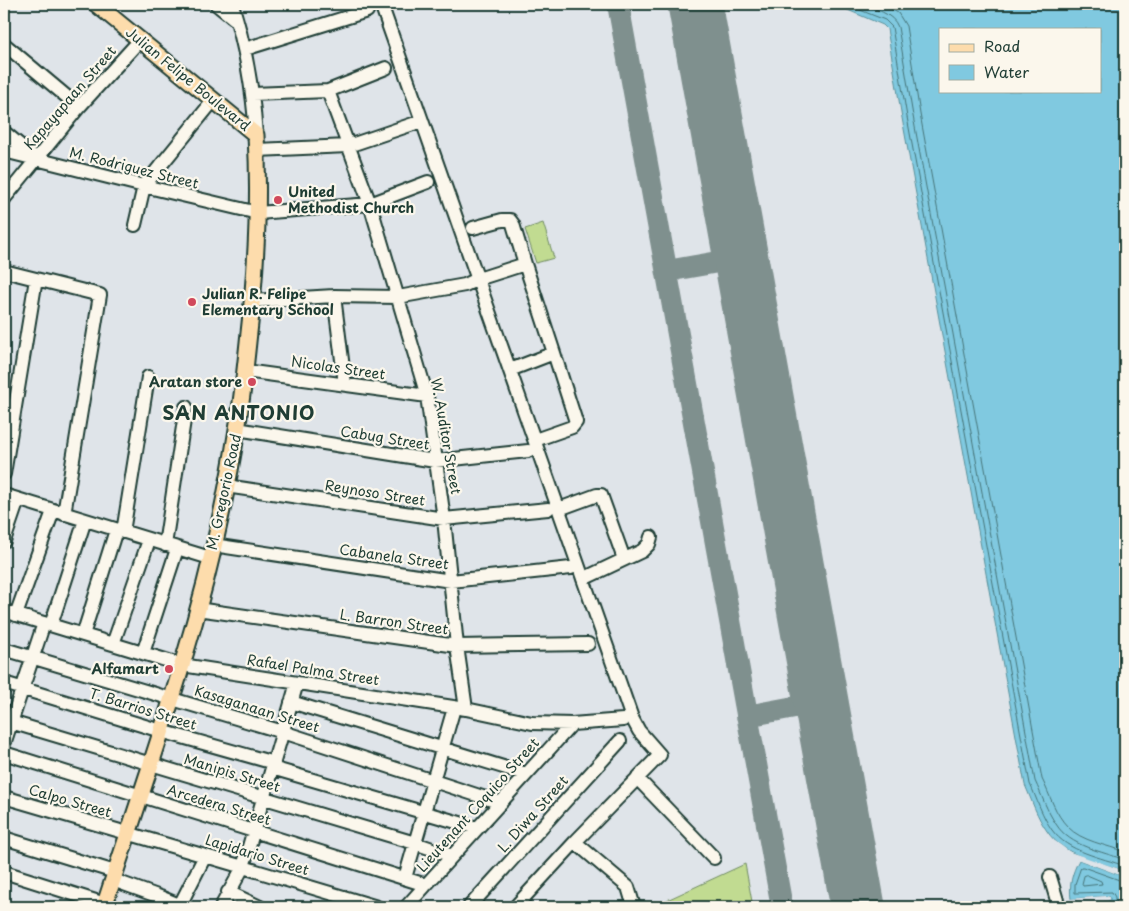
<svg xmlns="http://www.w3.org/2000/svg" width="1129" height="911" viewBox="0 0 1129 911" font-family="'Playpen Sans',sans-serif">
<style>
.green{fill:#c1db91;stroke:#708c62}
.water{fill:#80c9e0;stroke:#59919b;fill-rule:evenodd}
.pier{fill:#dfe4e9}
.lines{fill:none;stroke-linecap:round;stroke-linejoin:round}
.shore{stroke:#467579;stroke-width:1}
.taxiway{stroke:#7f908e;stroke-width:22}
.runway{stroke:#7f908e;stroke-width:55}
.minor-casing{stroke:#1f3d34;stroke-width:16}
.major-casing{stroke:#1f3d34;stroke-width:19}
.minor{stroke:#fbf7ec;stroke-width:12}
.major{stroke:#fddcac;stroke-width:15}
.poi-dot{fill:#d1495b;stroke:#fbf7ec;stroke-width:2}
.labels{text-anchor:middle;stroke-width:4.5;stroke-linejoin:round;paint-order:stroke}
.street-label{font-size:14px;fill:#1f3d34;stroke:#fbf7ec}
.poi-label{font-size:14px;font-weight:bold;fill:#1f3d34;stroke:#fbf7ec;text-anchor:start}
.district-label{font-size:19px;font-weight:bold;letter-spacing:1px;fill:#1f3d34;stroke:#fbf7ec}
</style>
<rect width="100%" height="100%" fill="#dfe4e9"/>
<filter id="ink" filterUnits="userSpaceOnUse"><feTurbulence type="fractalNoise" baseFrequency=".02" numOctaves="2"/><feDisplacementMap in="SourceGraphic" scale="10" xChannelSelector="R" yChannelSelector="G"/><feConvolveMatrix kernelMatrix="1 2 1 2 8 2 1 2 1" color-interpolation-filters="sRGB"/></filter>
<g filter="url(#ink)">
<path class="green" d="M543,223L554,258L536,263L525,229Z
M745,864L753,907H652Z"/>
<path class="water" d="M829,4H1125V871C1099,862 1063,856 1047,831C1037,817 1032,801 1025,785L902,118L887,29L883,25L843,8L833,7ZM940,29H1100V91H940Z
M1079,860L1125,877V907H1082L1108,901L1110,900V897L1108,896L1071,899C1069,885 1072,873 1079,860Z"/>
<path class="pier" d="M1055,841L1070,852L1125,871V874L1103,867L1125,875V877L1077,859L1078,857L1056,845Z
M1105,896L1110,897V900L1082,907H1079L1082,904L1108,898L1071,902L1069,899Z"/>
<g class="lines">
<path class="shore" d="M845,4L885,20L892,27L907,117L1030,784C1037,799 1042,816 1052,830C1068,852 1100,857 1125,866
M861,4C874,9 893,13 898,27L913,116L1035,781C1042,796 1047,811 1056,824C1070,847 1102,851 1125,860
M881,4L898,13L906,26L920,114L1042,779C1050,795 1055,814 1068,827C1081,841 1107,845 1125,852
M1087,875L1101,881L1102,884L1083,886L1082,884L1084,876Z
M1105,907C1111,905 1116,904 1115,897L1112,892L1075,893V884L1081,867H1083L1125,882"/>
<path class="taxiway" d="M618,4L782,907
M667,271L741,258
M747,716L821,702"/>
<path class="runway" d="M695,4L858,907"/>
<defs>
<path id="minor" d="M216,4L237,21
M232,4C246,48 253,89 256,135
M381,4L632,718L639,731L660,755L575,842L515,907
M4,44L79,107
M245,49L367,11
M328,91L370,204L427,396L444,519L457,646L466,709
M253,94L328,91L386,68
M4,132L33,156
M257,150L348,146L422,121
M4,151L144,186L258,213L370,204L428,182
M4,199L79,107L140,40
M135,225L144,186L213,101
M473,228L502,220H510L513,224L525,264
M4,271L100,295L64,514
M334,296L345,384
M252,301L334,296L398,297L465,285L478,279L525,264L554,353
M510,370L554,353L576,422L572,427L535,440
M245,371L427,396
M237,429L435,461L528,451
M4,474L36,279
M226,486L444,519L548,509
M4,495L210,558
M559,509L597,495H601L624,559
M123,532L148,377
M4,541L18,500
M165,545L186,407
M213,545L451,581L571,568
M583,579L642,551L649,544L651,537
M197,609L457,646L588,644
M4,611L182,665L466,709L532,723L572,724L623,720
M16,615L53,511
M51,625L85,520
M83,635L116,530
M113,644L149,540
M4,649L283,732L501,803
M143,653L177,549
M4,683L161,731L274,763
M291,702L526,774
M4,720L415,843L452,856
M4,744L44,623
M4,753L426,885
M272,768L477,828
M637,778L714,858
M4,797L243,867L377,907
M4,838L115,872
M575,842L628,887L634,907
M4,872L105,904
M1050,877L1059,907
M405,878L454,708
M113,880L160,897L184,907
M228,892L260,907
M179,907L205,856
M221,907L243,867L297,683
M406,907L572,724
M469,907L620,741"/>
<path id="major" d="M96,4L256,135C260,204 256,273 248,342C245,371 242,400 237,429C225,507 205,589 182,665C158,746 130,827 104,907"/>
</defs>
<use href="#minor" class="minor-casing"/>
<use href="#major" class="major-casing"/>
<use href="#minor" class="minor"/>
<use href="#major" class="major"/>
</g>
</g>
<g class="poi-dot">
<circle cx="278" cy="200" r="5"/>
<circle cx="192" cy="302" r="5"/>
<circle cx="252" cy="382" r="5"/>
<circle cx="169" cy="669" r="5"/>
</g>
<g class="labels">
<g class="street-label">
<text transform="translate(188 79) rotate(39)" y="5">Julian Felipe Boulevard</text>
<text transform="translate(70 98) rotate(-49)" y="5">Kapayapaan Street</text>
<text transform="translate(134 168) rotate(14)" y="5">M. Rodriguez Street</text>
<text transform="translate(338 368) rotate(8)" y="5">Nicolas Street</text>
<text transform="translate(446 436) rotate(80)" y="5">W. Auditor Street</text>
<text transform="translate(385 438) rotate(9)" y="5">Cabug Street</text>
<text transform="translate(224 492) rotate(-78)" y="5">M. Gregorio Road</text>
<text transform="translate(375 493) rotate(9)" y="5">Reynoso Street</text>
<text transform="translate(394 557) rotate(8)" y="5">Cabanela Street</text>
<text transform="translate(394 622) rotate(8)" y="5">L. Barron Street</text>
<text transform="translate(313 670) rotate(9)" y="5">Rafael Palma Street</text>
<text transform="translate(143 709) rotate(17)" y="5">T. Barrios Street</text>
<text transform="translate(257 709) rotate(17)" y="5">Kasaganaan Street</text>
<text transform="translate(232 773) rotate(17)" y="5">Manipis Street</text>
<text transform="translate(70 801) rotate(16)" y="5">Calpo Street</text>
<text transform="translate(219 805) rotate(17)" y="5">Arcedera Street</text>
<text transform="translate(478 805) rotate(-48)" y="5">Lieutenant Coquico Street</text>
<text transform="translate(533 814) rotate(-48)" y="5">L. Diwa Street</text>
<text transform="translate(257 855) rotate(17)" y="5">Lapidario Street</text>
</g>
<g class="poi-label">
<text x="288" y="197">United<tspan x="288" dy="16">Methodist Church</tspan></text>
<text x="202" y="299">Julian R. Felipe<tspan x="202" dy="16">Elementary School</tspan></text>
<text x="242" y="387" text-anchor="end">Aratan store</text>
<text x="159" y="674" text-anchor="end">Alfamart</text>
</g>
<g class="district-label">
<text x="239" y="420">SAN ANTONIO</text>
</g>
</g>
<rect width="1129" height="911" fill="none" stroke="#fbf7ec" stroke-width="20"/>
<rect x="10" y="10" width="1109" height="891" fill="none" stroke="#1f3d34" stroke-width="2" filter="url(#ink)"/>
<rect x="939" y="28" width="162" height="65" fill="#fbf7ec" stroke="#a3ada2"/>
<rect x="949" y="44" width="25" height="8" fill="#fddcac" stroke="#a3ada2"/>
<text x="984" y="52" font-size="15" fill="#1f3d34">Road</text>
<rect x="949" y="65" width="25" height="15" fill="#80c9e0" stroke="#a3ada2"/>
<text x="984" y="78" font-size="15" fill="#1f3d34">Water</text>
</svg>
